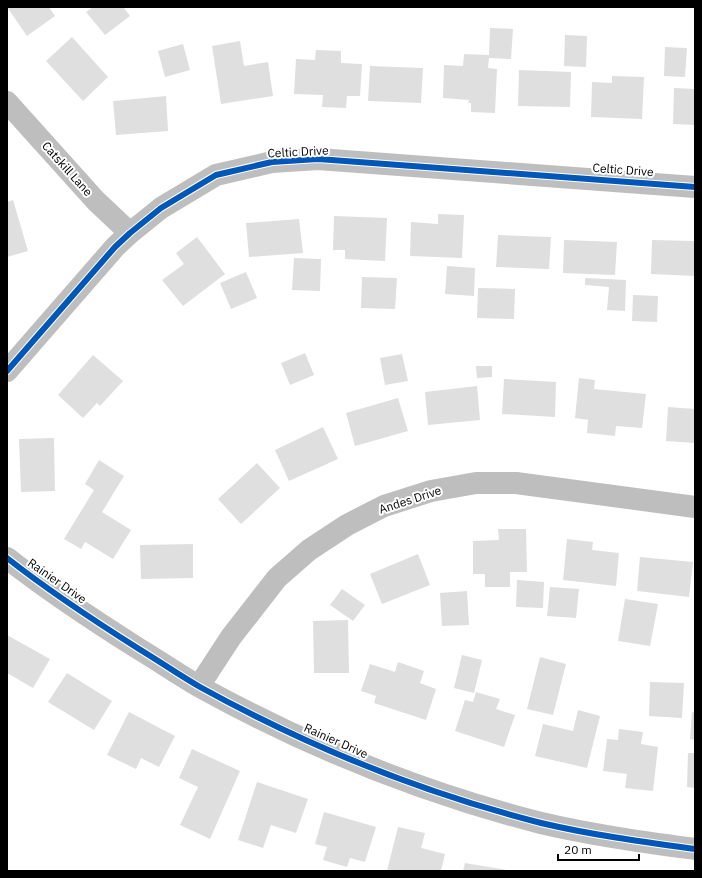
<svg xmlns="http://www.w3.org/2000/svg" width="702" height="878" viewBox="0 0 702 878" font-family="'IBM Plex Sans',sans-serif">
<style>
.building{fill:#dfdfdf}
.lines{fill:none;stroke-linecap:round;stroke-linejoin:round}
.minor{stroke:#bebebe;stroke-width:22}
.cycleway-casing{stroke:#fff;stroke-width:8}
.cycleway{stroke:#0057b8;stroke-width:6}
.labels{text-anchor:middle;stroke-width:4;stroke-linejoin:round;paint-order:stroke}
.street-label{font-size:12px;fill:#000;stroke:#fff}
</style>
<rect width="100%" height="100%" fill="#fff"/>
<path class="building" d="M7,7H49L55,16L27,36Z
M93,7H123L130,16L105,35L86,12Z
M490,28L513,29L511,59L489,58L488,68L497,69L495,113L471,112V103H468L469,100L443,98L444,65L463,66L464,54L489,55Z
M565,35L587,36L586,67L564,66Z
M72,37L108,77L83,101L46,61Z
M240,41L244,66L268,62L273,96L221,104L212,46Z
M183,44L190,70L165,77L158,51Z
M665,47L687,48L685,77L664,76Z
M316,50L341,51V63L362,64L360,96H347L346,108L322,107L323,95L294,94L296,59L315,60Z
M370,66L423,68L421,103L368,101Z
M519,70L571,72L570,107L518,106Z
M612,76L644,77L642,119L591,117L592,82L612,83Z
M674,88L695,89V125L673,124Z
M166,96L168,131L116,135L113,101Z
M13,200L28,251L7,257V202Z
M438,214L464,215L462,258L410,256L411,222L438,224Z
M334,216L387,218L385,261L345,259V250H333Z
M299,219L303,253L249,257L246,223Z
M498,235L551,237L549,269L496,267Z
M197,237L225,274L183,306L162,280L184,264L176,253Z
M564,240L617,242L615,275L563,273Z
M652,240L695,241V276L651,274Z
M294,258L321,259L320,291L292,290Z
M447,266L475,268L474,296L445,294Z
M246,272L257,298L231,309L220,283Z
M362,277L397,278L395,309L361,308Z
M585,278L626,280L625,311L607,310L609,287L585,285Z
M478,288L515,289L514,319L477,318Z
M633,295L658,296L657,322L632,321Z
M305,353L314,375L290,385L281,363Z
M402,354L408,381L385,385L380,358Z
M93,355L123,381L100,406L97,403L83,418L58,395Z
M476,366H492V377L477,378Z
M579,378L595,380L594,389L646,394L642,428L616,426L615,436L587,433L588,420L575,418Z
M504,379L556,382L555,417L502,414Z
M477,386L480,420L428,425L425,392Z
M398,398L408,431L355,446L346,413Z
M668,407L695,409V443L666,441Z
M323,427L338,459L289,481L275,450Z
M54,438L55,491L21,492L19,439Z
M99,460L124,476L102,512L131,530L113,559L85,542L81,549L64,539L94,490L85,484Z
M257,463L280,488L241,524L218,499Z
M498,529H526L527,572H510V587H485V574H473V541L499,540Z
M567,539L593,542L592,550L619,553L616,586L563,580Z
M193,544V578L141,579L140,545Z
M418,554L430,585L382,604L370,574Z
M640,557L693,562L689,597L637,591Z
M517,580L544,582L543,608L516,607Z
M550,587L579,589L576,618L547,616Z
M342,589L365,605L353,621L330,605Z
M467,591L469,625L442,626L440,593Z
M625,599L658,604L650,646L618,641Z
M348,620L349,673H314L313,621Z
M7,635L50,659L33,688L7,673Z
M462,655L482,660L474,693L454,688Z
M540,657L566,664L553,715L527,709Z
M398,662L424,671L420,683L436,689L426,720L374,703L376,696L361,691L370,664L395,672Z
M67,673L112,701L94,730L48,702Z
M650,682L684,683L682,718L649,716Z
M476,692L500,699L496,709L515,715L504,747L455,731L465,700L473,702Z
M578,710L600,716L587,768L535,756L543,724L573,731Z
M129,712L175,736L159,767L141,758L136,769L107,755Z
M692,712L695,713V740L690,739Z
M619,729L643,732L641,744L658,747L653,791L625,788L627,774L603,771L607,739L618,740Z
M192,749L240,771L210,839L180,825L198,787L179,778Z
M688,753H695V788L687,787Z
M257,782L308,799L296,833L271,825L263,848L238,840Z
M324,812L376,827L365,862L350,858L347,867L323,860L327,847L315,844Z
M398,827L425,833L421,848L445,854L441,871H387Z
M465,863L507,870V871H463Z"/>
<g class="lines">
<path class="minor" d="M7,102L96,201L130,233
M7,371L115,247L130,233L161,208L216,175L272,162L318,159L695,187
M7,558C49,591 93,620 139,649C159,661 179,675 200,687C307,746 423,793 541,823C592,835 644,842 695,849
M199,686L231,637L277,578L309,550L347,525L384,506L431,491L476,483H516L695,507"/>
<defs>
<path id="cycleway" d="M7,371L115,247L130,233L161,208L216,175L272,162L318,159L695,187
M7,558C49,591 93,620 139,649C159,661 179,675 200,687C307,746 423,793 541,823C592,835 644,842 695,849"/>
</defs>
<use href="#cycleway" class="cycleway-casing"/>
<use href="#cycleway" class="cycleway"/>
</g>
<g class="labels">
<g class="street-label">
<text transform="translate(298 152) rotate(-3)" y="4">Celtic Drive</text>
<text transform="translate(67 169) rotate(48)" y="4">Catskill Lane</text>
<text transform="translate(623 170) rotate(4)" y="4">Celtic Drive</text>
<text transform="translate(410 500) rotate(-18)" y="4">Andes Drive</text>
<text transform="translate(57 581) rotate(35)" y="4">Rainier Drive</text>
<text transform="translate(336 741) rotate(24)" y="4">Rainier Drive</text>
</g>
</g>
<rect width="702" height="878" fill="none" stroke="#000000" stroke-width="16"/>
<path d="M558 854v6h81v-6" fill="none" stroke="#000000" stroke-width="2"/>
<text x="564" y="854" font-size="12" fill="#000000" stroke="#ffffff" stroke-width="3" paint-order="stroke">20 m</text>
</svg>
